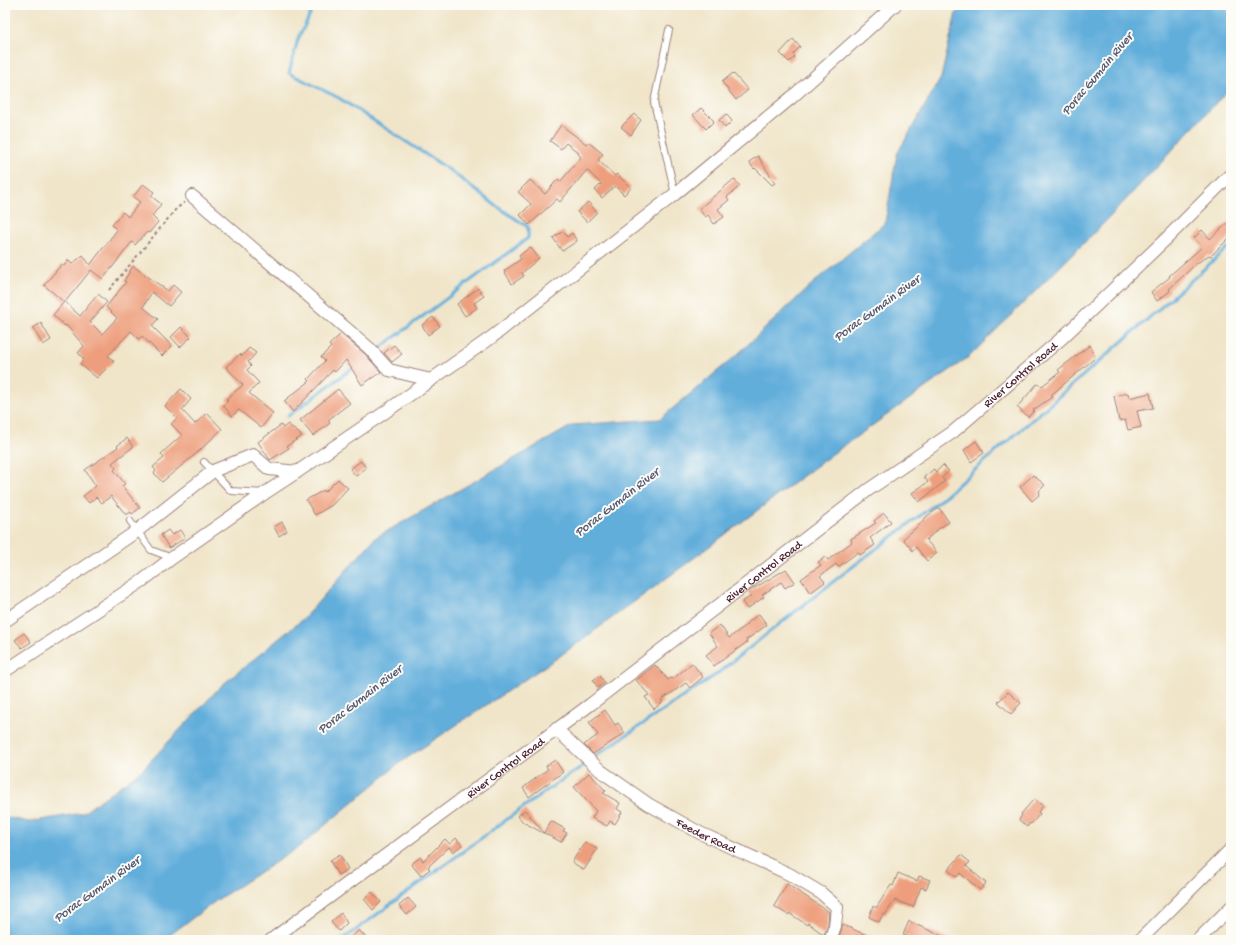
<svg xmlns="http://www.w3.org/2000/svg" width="1236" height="945" viewBox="0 0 1236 945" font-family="'Gochi Hand',sans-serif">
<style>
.water{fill:#62aedb;stroke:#566683}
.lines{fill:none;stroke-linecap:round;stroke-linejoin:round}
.stream{stroke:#62aedb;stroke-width:3}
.building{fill:#ee9e7c}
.lane-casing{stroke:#9d827a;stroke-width:8}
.street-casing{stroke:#9d827a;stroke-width:14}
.path{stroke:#9d827a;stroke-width:2;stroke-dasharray:3 3;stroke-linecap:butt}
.lane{stroke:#fff;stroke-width:6}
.street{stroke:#fff;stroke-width:12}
.labels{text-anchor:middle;stroke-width:4;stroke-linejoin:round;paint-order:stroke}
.street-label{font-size:12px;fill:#4a1f2b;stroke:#fdfcf7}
.water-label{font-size:13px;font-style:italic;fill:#545871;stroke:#fdfcf7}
</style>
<rect width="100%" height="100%" fill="#fdfcf7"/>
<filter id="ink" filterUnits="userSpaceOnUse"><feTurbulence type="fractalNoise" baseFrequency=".025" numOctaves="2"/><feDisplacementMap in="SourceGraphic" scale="8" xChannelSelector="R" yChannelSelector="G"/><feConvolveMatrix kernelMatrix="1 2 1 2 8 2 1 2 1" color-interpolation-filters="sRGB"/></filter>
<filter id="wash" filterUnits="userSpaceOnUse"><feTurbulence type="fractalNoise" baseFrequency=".012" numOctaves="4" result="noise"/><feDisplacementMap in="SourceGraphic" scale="16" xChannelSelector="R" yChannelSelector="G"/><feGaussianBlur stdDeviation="0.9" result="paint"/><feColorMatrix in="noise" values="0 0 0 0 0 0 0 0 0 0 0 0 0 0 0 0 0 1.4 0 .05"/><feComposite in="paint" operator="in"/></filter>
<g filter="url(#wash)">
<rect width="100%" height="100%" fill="#f0e5c9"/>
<path class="water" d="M963,5H1231V87L1106,221L970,356L835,452L686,564L560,656L401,762L299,847L217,900L163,940H5V817L29,822L83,813L142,770L221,686L303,619L375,538L573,425L660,419L738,354L811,285L885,223L897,154L941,78L956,13Z"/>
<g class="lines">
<path class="stream" d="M315,5L298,39L289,73L339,98L448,169L495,205L528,227V238L376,351
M288,416L354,367
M594,757L714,676L839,577L938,502L1133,332L1231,245
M342,940L543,793L587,763"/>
</g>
<g id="blocks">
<path class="building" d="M793,39L800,47L793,54L795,57L789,62L780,53Z
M733,73L748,90L736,100L722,82Z
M701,108L714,121L706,129L693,115Z
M634,114L641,120L631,135L621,127Z
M726,114L732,121L725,128L719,120Z
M561,125L586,144L588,142L603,154L598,160L615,176L617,174L631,188L624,195L615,186L602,198L595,190L601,184L587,170L560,202L557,199L529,225L520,215L531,204L518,192L530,180L545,194L558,179L560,182L581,157L578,154L579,153L566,143L561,149L550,141Z
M758,156L775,183L772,185L755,168L754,169L749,162Z
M734,179L740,186L727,197L729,200L718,209L724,217L714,224L708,215L705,217L699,209Z
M143,184L154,192L151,196L161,204L152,216L158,222L149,233L147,232L135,245L132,242L103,279L91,270L65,302L80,316L98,294L107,302L90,322L102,334L117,318L106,307L126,282L124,281L133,266L168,291L173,285L181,292L169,306L152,292L143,307L158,319L152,326L172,346L162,356L142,336L139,339L131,331L108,356L114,361L97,378L80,364L84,359L78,353L84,346L66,325L65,326L53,315L64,302L44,285L62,264L64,266L68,260L72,264L83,255L90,265L117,230L112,225L123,212L128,217L140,202L133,197Z
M588,202L597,212L587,222L577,212Z
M1231,220V236L1211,256L1209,255L1196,264L1169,289L1170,291L1157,301L1151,292L1170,277L1169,276L1202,247L1194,238L1202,230L1210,239Z
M563,231L567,237L572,233L577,241L562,251L553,238Z
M530,247L539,258L522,273L524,276L512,284L504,271L521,259L519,256Z
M478,288L484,296L474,303L477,308L465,316L457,304Z
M433,317L440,326L428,335L422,325Z
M41,323L51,340L43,345L33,328Z
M181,327L191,337L180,347L171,337Z
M341,334L364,353L381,372L362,385L346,360L335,372L333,370L293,412L284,401L310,381L308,379L325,361L321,357L331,347L329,345Z
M394,345L402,354L392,362L384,353Z
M1090,345L1095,358L1051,395L1052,397L1033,410L1034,411L1028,417L1017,407L1037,384L1042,386L1060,372L1058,370Z
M249,348L256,353L248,362L251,366L247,370L259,383L249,393L273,413L261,428L239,410L232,416L223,405L228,401L226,399L243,385L226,367L240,354L242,356Z
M181,389L191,399L182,410L195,424L207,413L222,429L198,452L162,482L154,473L156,471L153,467L164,458L161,454L182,435L171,424L177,418L165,406Z
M338,389L350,403L328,420L330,423L313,436L300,420Z
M1128,393L1129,398L1150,393L1153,408L1137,411L1141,427L1128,430L1125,420L1119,421L1114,396Z
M288,424L302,436L287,446L289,448L270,460L258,442L281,425L283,428Z
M127,438L133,447L112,463L116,468L114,470L125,484L122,486L140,508L132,514L131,512L126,515L111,496L102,503L96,497L89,503L83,496L96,486L85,470L118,447L117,446Z
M976,441L984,453L971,462L964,450Z
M361,461L366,468L356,476L350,469Z
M943,465L949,471L942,478L945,481L919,502L912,493L928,482L924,477L934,469L936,472Z
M1033,475L1045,485L1039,491L1040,494L1032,501L1020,487Z
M338,479L348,488L332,505L315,515L306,500L324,490L325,492Z
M939,508L949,522L935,531V532L926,540L937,553L927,561L916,547L913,551L903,539L918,526L927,516Z
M884,513L891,522L870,538L875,545L860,555L858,552L838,567L836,564L820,576L825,582L810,593L801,579L821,565L818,562L825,557L828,560L852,542L851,539L876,523L874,521Z
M282,522L287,531L279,536L274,527Z
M168,530L172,535L180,530L185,538L169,548L161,535Z
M786,569L795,582L785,588L781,582L762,595L764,597L747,609L742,602L751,596L748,592Z
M759,614L767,625L746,640L747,642L714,666L706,655L718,646L709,633L720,625L729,638L748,624L747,623Z
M24,633L31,642L22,648L15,640Z
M692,663L703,677L690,688L686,683L661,700L663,702L654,709L645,697L649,695L636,680L655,665L668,680L671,678L673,679Z
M600,676L605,683L598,688L593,680Z
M1008,692L1021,703L1011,714L998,702Z
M605,710L615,725L618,723L625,733L593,754L584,745L598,735L589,722Z
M555,760L563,772L529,797L523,788L548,769L546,766Z
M589,773L606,791L603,793L620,803L617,809L622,812L615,824L610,821L607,826L592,818L596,811L574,787Z
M1034,799L1043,806L1038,812L1040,814L1031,824L1030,823L1027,827L1019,820L1022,815L1021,814Z
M525,810L544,833H543L523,822L518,816Z
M551,821L565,829L563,831L567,833L561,842L544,833Z
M456,838L462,845L453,852L449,847L428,867L430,869L421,876L411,864L421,857L423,861L445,839L450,844Z
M585,842L597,849L584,870L572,862Z
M340,855L348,869L338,875L330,861Z
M961,855L970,862L966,866L986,883L980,890L960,873L957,877L948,870Z
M898,873L917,881L919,876L930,880L926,889L921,887L913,907L895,900L885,915L883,914L879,922L869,917L873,906L876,908L891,885L893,886Z
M787,884L829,912L828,924L824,935L808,923L807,925L789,913L788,915L774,906Z
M372,892L381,902L373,910L364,899Z
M408,898L416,907L407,915L399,906Z
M341,913L347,923L339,931L331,922Z
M909,921L917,925L951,940H915L903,935Z
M843,925L878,940H838Z
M359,930L368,940H348Z"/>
</g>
</g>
<g filter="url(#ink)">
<use href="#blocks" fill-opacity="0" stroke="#9d827a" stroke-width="1"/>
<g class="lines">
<defs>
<path id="lane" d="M669,30L654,102L675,194
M204,462L231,491L263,493
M130,521L151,550L172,558"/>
<g id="street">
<path d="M192,196L369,348L389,370L431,380"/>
<path d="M5,621L137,531L213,471L253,455L269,469L297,472"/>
<path d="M5,671L142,581L172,558L265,493L297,472L381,415L492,337L675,194L791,98L895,5"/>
<path id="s1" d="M556,729L601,771L648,804L700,833L789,874L821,893L837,907L835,926L830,940"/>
<path id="s2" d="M271,940L591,704L868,490L953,432L1062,338L1167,238L1231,174"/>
<path d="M1140,940L1231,849"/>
<path d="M1198,940L1231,907"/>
</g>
</defs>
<use href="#lane" class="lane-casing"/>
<use href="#street" class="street-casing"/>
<path class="path" d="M109,290L176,209L185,202"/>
<use href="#lane" class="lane"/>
<use href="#street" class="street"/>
</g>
</g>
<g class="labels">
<g class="street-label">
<text dy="4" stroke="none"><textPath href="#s2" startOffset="939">River Control Road</textPath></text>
<text dy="4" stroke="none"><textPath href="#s2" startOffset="615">River Control Road</textPath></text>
<text dy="4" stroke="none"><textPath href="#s2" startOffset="291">River Control Road</textPath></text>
<text dy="4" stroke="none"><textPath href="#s1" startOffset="185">Feeder Road</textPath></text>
</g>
<g class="water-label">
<text transform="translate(1096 73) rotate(-50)" y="5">Porac Gumain River</text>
<text transform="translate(876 307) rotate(-36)" y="5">Porac Gumain River</text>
<text transform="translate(616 501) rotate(-38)" y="5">Porac Gumain River</text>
<text transform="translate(359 698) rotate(-38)" y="5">Porac Gumain River</text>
<text transform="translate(96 888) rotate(-36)" y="5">Porac Gumain River</text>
</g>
</g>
<rect width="1236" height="945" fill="none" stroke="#fdfcf7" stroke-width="20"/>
</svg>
